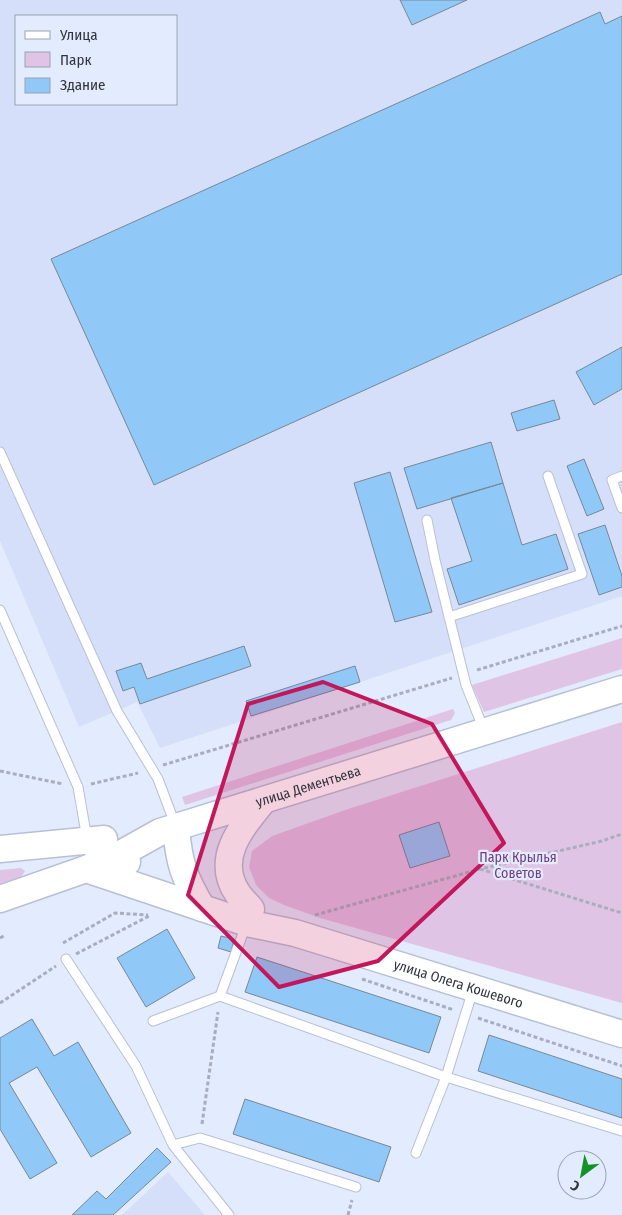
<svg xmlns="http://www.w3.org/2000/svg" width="622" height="1215" viewBox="0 0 622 1215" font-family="'Fira Sans Condensed',sans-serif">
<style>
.built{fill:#d5dff9;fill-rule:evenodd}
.green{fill:#dfc4e6}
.building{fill:#90c8f8;stroke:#788895}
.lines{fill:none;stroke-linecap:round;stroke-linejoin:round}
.lane-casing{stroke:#b8c0d3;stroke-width:11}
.secondary-casing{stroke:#b8c0d3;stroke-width:29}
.path{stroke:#a8aebd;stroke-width:3;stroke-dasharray:4 2.5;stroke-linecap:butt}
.lane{stroke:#fff;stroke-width:9}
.secondary{stroke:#fff;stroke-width:26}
.marked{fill:#c2185b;fill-opacity:0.2;stroke:#c2185b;stroke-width:4;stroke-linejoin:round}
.labels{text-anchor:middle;stroke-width:4.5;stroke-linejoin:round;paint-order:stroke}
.street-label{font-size:14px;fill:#31343c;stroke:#e3ebfe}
.park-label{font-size:14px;fill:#723d7f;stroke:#e3ebfe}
</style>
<rect width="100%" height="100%" fill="#e3ebfe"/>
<path class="built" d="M0,0H622V596L160,748L137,702L79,727L0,541ZM16,16H176V104H16Z
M168,1172L205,1215H122Z"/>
<path class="green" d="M622,638V669L484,712L472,685Z
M453,709L455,713L451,720L185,805L182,797Z
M622,722V1003L320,918L284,905L269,898L256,885L249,867L252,851L272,836L348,809Z
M21,868L25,871L20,879L0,886V870Z"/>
<path class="building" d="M400,0H467L412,25Z
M600,12L605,24L622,16V274L154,485L51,259Z
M622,347V389L594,405L576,372Z
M554,400L560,419L517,431L511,413Z
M491,442L503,483L417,509L404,468Z
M584,459L604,509L587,516L567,466Z
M390,472L432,612L395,622L354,483Z
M503,483L522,545L556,534L568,569L459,605L447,569L472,561L451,498Z
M605,525L622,576V587L599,595L578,534Z
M244,646L251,666L140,704L134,687L123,691L116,671L141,663L147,679Z
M355,666L360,682L251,716L246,701Z
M439,822L450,856L410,868L399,835Z
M167,929L195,978L146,1007L117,958Z
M221,936L234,939L231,952L218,948Z
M257,957L441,1017L429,1053L245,992Z
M32,1019L54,1056L78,1042L131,1133L91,1157L37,1067L9,1083L57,1163L30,1179L0,1129V1038Z
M489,1035L622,1079V1118L478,1071Z
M245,1099L391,1147L379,1182L233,1134Z
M157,1148L171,1162L113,1215H72L97,1191L106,1199Z"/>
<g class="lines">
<defs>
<path id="lane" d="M0,452L117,711L158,779L175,824
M622,476L612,480L622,508
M427,520L435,560L466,685L484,730
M0,610L78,787L87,839
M449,617L582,574L548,476
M246,925L220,996L446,1077L622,1131
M66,959L136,1066L173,1145L229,1215
M153,1021L220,996
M173,1145L200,1138L356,1187
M416,1153L446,1077L473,990"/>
<g id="secondary">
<path d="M176,828C179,864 184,877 202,908"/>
<path d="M88,841L127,862"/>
<path d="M0,849L104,839"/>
<path id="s1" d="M86,869L247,923L295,933L622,1034"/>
<path id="s2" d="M0,899L86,869L115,857L160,832L622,689"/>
<path d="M251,909C247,904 242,900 238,894C214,859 241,828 263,801"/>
</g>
</defs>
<use href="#lane" class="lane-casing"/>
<use href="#secondary" class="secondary-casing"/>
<path class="path" d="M477,670L622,626
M163,765L452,678
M0,771L63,784
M91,784L138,773
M480,869L622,913
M315,915L480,869L602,841L622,834
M0,938L4,936
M63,943L115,913L148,915
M76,954L151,915
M362,979L454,1010
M0,1003L56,966
M478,1018L622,1066
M202,1124L218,1012
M348,1215L352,1200"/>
<use href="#lane" class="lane"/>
<use href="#secondary" class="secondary"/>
</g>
<path class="marked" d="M323,682L432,724L504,843L378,961L279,987L188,895L248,704Z"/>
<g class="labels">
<g class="street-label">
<text dy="5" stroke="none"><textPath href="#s2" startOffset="329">улица Дементьева</textPath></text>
<text dy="5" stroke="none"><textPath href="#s1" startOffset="390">улица Олега Кошевого</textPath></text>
</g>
<g class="park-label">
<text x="518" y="862">Парк Крылья<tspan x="518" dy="16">Советов</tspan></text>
</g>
</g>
<rect x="15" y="15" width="162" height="90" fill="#e3ebfe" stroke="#9ca2b0"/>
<rect x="25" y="31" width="25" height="8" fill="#ffffff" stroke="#9ca2b0"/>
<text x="60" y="40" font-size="15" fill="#31343c">Улица</text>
<rect x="25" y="52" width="25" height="15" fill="#dfc4e6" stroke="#9ca2b0"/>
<text x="60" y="65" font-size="15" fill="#31343c">Парк</text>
<rect x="25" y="78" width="25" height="15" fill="#90c8f8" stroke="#9ca2b0"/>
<text x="60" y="90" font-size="15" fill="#31343c">Здание</text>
<g transform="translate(582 1175) rotate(212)"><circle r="24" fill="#e3ebfe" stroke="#9ca2b0"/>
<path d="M0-4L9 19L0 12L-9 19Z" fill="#139325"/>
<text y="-8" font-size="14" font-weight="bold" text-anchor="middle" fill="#31343c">С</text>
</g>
</svg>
